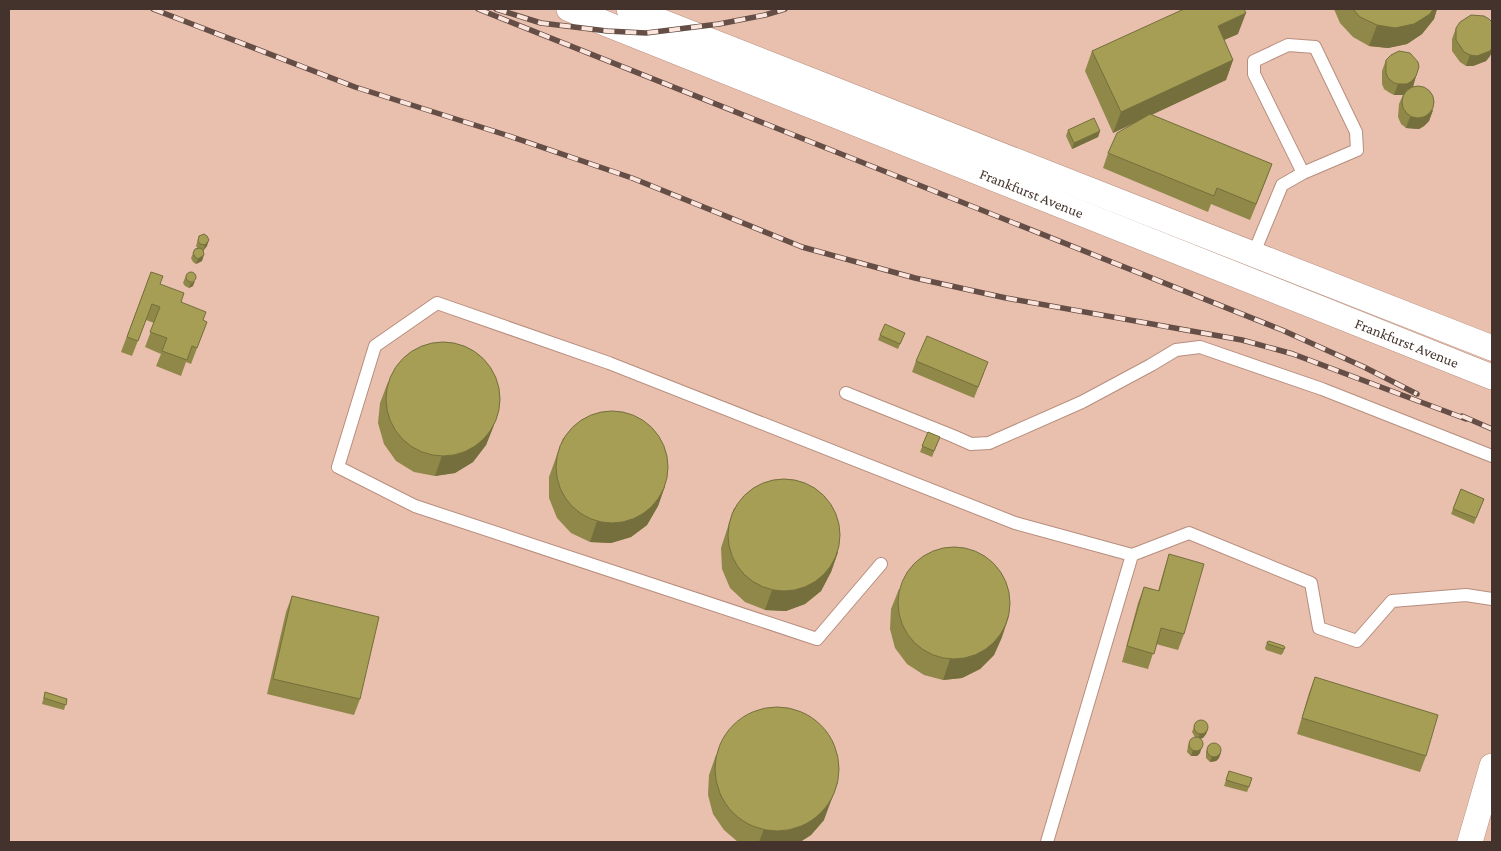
<svg xmlns="http://www.w3.org/2000/svg" width="1501" height="851" viewBox="0 0 1501 851" font-family="'Crimson Pro',serif">
<style>
.lines{fill:none;stroke-linecap:round;stroke-linejoin:round}
.service-casing{stroke:#b78e7e;stroke-width:14}
.minor-casing{stroke:#b78e7e;stroke-width:26}
.service{stroke:#fff;stroke-width:12}
.minor{stroke:#fff;stroke-width:25}
.rail-casing{stroke:#644e45;stroke-width:5.5}
.rail{stroke:#fbe5dc;stroke-width:4;stroke-dasharray:11;stroke-linecap:butt}
.wall{fill:#8f8849}
.shaded-wall{fill:#746f3c}
.building{fill:#a69e55;stroke:#746f3c}
.labels{text-anchor:middle;stroke-width:5;stroke-linejoin:round;paint-order:stroke}
.street-label{font-size:15px;fill:#44332c;stroke:#fbe5dc}
</style>
<rect width="100%" height="100%" fill="#e9bfae"/>
<g class="lines">
<defs>
<path id="service" d="M1253,255L1282,185L1303,173L1357,150L1356,132L1315,47L1288,45L1254,61V74L1303,173
M846,393L953,436L971,444L989,443L1082,402L1151,365L1176,350L1200,347L1322,389L1492,456
M1132,555L1189,533L1311,583L1319,628L1357,641L1392,601L1466,595L1492,599
M881,564L817,639L415,506L338,467L375,346L437,303L609,363L1015,523L1132,555L1047,842"/>
<g id="minor">
<path id="s1" d="M569,9L1492,377"/>
<path d="M629,9L1492,348"/>
<path d="M1470,842L1492,766"/>
</g>
</defs>
<use href="#service" class="service-casing"/>
<use href="#minor" class="minor-casing"/>
<use href="#service" class="service"/>
<use href="#minor" class="minor"/>
<defs>
<path id="rail" d="M153,9L355,87L506,135L632,178L802,247L915,278L1006,298L1242,340L1293,354L1466,419
M478,9L1282,330L1364,367L1417,394
M496,9L541,23L607,31L646,33L719,24L765,15L785,9
M1462,416L1492,429"/>
</defs>
<use href="#rail" class="rail-casing"/>
<use href="#rail" class="rail"/>
</g>
<path class="wall" d="M1334,9H1437L1434,19L1422,34L1407,44L1388,48L1369,46L1353,37L1340,23Z
M1492,22V51L1490,56L1486,61L1473,66H1466L1460,62L1452,51V39L1456,28Z
M1238,34L1224,40L1233,60L1226,80L1151,115L1272,164L1250,220L1211,204L1208,212L1103,168L1108,153L1137,121L1113,133L1085,71L1092,51Z
M1386,60L1416,76L1413,86L1433,110L1429,121L1424,126L1419,129L1406,128L1401,124L1398,117L1399,104L1403,95H1394L1390,93L1384,89L1382,84V71Z
M1068,130L1100,131L1098,137L1072,149L1066,136Z
M199,236L207,246L203,251L202,261L196,264L193,262L191,258L195,249H198L196,246Z
M151,272L160,284L203,321L207,322L191,364L186,362L181,376L156,366L161,354L145,347L154,323L146,320L132,356L121,352Z
M187,273L193,286L189,288L185,286L183,283Z
M905,333L898,349L878,340L880,335Z
M916,361L984,373L974,398L912,372Z
M388,382L494,425L486,445L473,462L455,473L435,476L414,472L396,461L384,444L378,423L380,403Z
M928,432L940,437L932,457L920,452Z
M563,438L665,486L658,506L647,525L631,537L611,543L590,542L571,533L557,518L549,498V477Z
M1461,489L1484,499L1474,524L1451,514Z
M734,508L838,552L831,572L821,591L805,604L786,611L765,610L745,602L730,588L722,569L721,548Z
M1169,554L1184,634L1178,650L1156,644L1148,669L1122,662L1138,603L1144,587L1158,591L1164,570Z
M899,589L1002,637L994,655L980,669L962,678L943,680L924,675L907,664L895,648L890,629L891,609Z
M292,596L360,699L354,715L267,694L286,612Z
M1267,642L1285,648L1283,653L1281,655L1266,650L1265,648Z
M1315,677L1426,756L1420,772L1297,734L1309,693Z
M45,692L67,699L64,710L42,704Z
M1196,722L1208,729L1206,734L1203,738L1200,739V753L1197,756H1191L1187,752L1188,746L1190,741L1195,737L1192,732Z
M1208,747L1219,758L1216,761L1210,762L1206,758V752Z
M716,755L824,820L811,835L800,842H738L724,830L713,814L708,795L709,775Z
M1229,771L1249,787L1247,792L1224,786Z"/>
<path class="shaded-wall" d="M1433,9H1437L1434,19L1422,34L1407,44L1388,48L1369,46L1377,25Z
M1246,13L1238,34L1210,46L1218,26Z
M1492,48V51L1490,56L1486,61L1473,66H1466L1470,55Z
M1233,60L1226,80L1113,133L1121,112Z
M1416,76L1413,87L1408,92L1403,95H1394L1398,84Z
M1433,110L1429,121L1424,126L1419,129L1406,128L1410,117Z
M1100,131L1098,137L1072,149L1074,143Z
M1272,164L1266,180L1250,220L1256,204Z
M209,240L207,246L203,251L205,245Z
M204,255L202,261L196,264L198,259Z
M195,281L193,286L189,288L191,283Z
M494,425L486,445L473,462L455,473L435,476L442,456Z
M665,486L658,506L647,525L631,537L611,543L590,542L597,521Z
M838,552L831,572L821,591L805,604L786,611L765,610L772,590Z
M1009,616L1002,637L994,655L980,669L962,678L943,680L950,659Z
M1208,729L1206,734L1203,738L1198,739L1200,733Z
M1202,747L1200,753L1197,756H1191L1193,750Z
M1221,753L1219,758L1216,761L1210,762L1212,757Z
M838,782L824,820L811,835L800,842H759L764,829Z"/>
<path class="building" d="M1184,9H1244L1246,13L1218,26L1233,60L1121,112L1092,51Z
M1353,9H1433L1430,14L1414,24L1395,28L1377,25L1360,17Z
M1471,15L1484,16L1489,19L1492,22V48L1490,51L1477,56L1470,55L1464,52L1456,40V28L1460,22Z
M1399,51L1410,53L1418,62L1419,67L1416,76L1412,81L1407,84H1398L1394,83L1388,78L1386,73V60L1391,55Z
M1402 102a16 16 0 1 1 32 0a16 16 0 1 1-32 0Z
M1150,114L1272,164L1256,204L1217,188L1214,196L1108,153L1117,133Z
M1094,118L1100,131L1074,143L1068,130Z
M204,234L207,236L209,240L205,245L200,244L198,241L199,236Z
M200,248L203,250L204,255L198,259L195,257L193,253L195,249Z
M186 277a5 5 0 1 1 10 0a5 5 0 1 1-10 0Z
M151,272L163,276L160,284L184,293L181,302L206,312L203,320L207,322L197,348L192,346L187,360L162,351L167,338L150,332L160,307L152,304L138,341L127,337Z
M885,324L905,333L900,344L880,335Z
M927,336L988,362L978,387L916,361Z
M386 399a57 57 0 1 1 114 0a57 57 0 1 1-114 0Z
M556 467a56 56 0 1 1 112 0a56 56 0 1 1-112 0Z
M928,432L940,437L934,451L922,446Z
M728 535a56 56 0 1 1 112 0a56 56 0 1 1-112 0Z
M1461,489L1484,499L1476,518L1453,509Z
M898 603a56 56 0 1 1 112 0a56 56 0 1 1-112 0Z
M1169,554L1204,564L1184,634L1161,628L1154,654L1127,646L1144,587L1159,591Z
M292,596L379,617L360,699L273,679Z
M1269,641L1284,646L1285,648L1283,649L1268,644L1267,642Z
M1315,677L1438,715L1426,756L1302,718Z
M45,692L67,699L66,705L44,698Z
M715 769a62 62 0 1 1 124 0a62 62 0 1 1-124 0Z
M1194 727a7 7 0 1 1 14 0a7 7 0 1 1-14 0Z
M1189 744a7 7 0 1 1 14 0a7 7 0 1 1-14 0Z
M1207 750a7 7 0 1 1 14 0a7 7 0 1 1-14 0Z
M1229,771L1252,778L1249,787L1226,780Z"/>
<g class="labels">
<g class="street-label">
<text dy="5" stroke="none"><textPath href="#s1" startOffset="498">Frankfurst Avenue</textPath></text>
<text dy="5" stroke="none"><textPath href="#s1" startOffset="902">Frankfurst Avenue</textPath></text>
</g>
</g>
<rect width="1501" height="851" fill="none" stroke="#44332c" stroke-width="20"/>
</svg>
